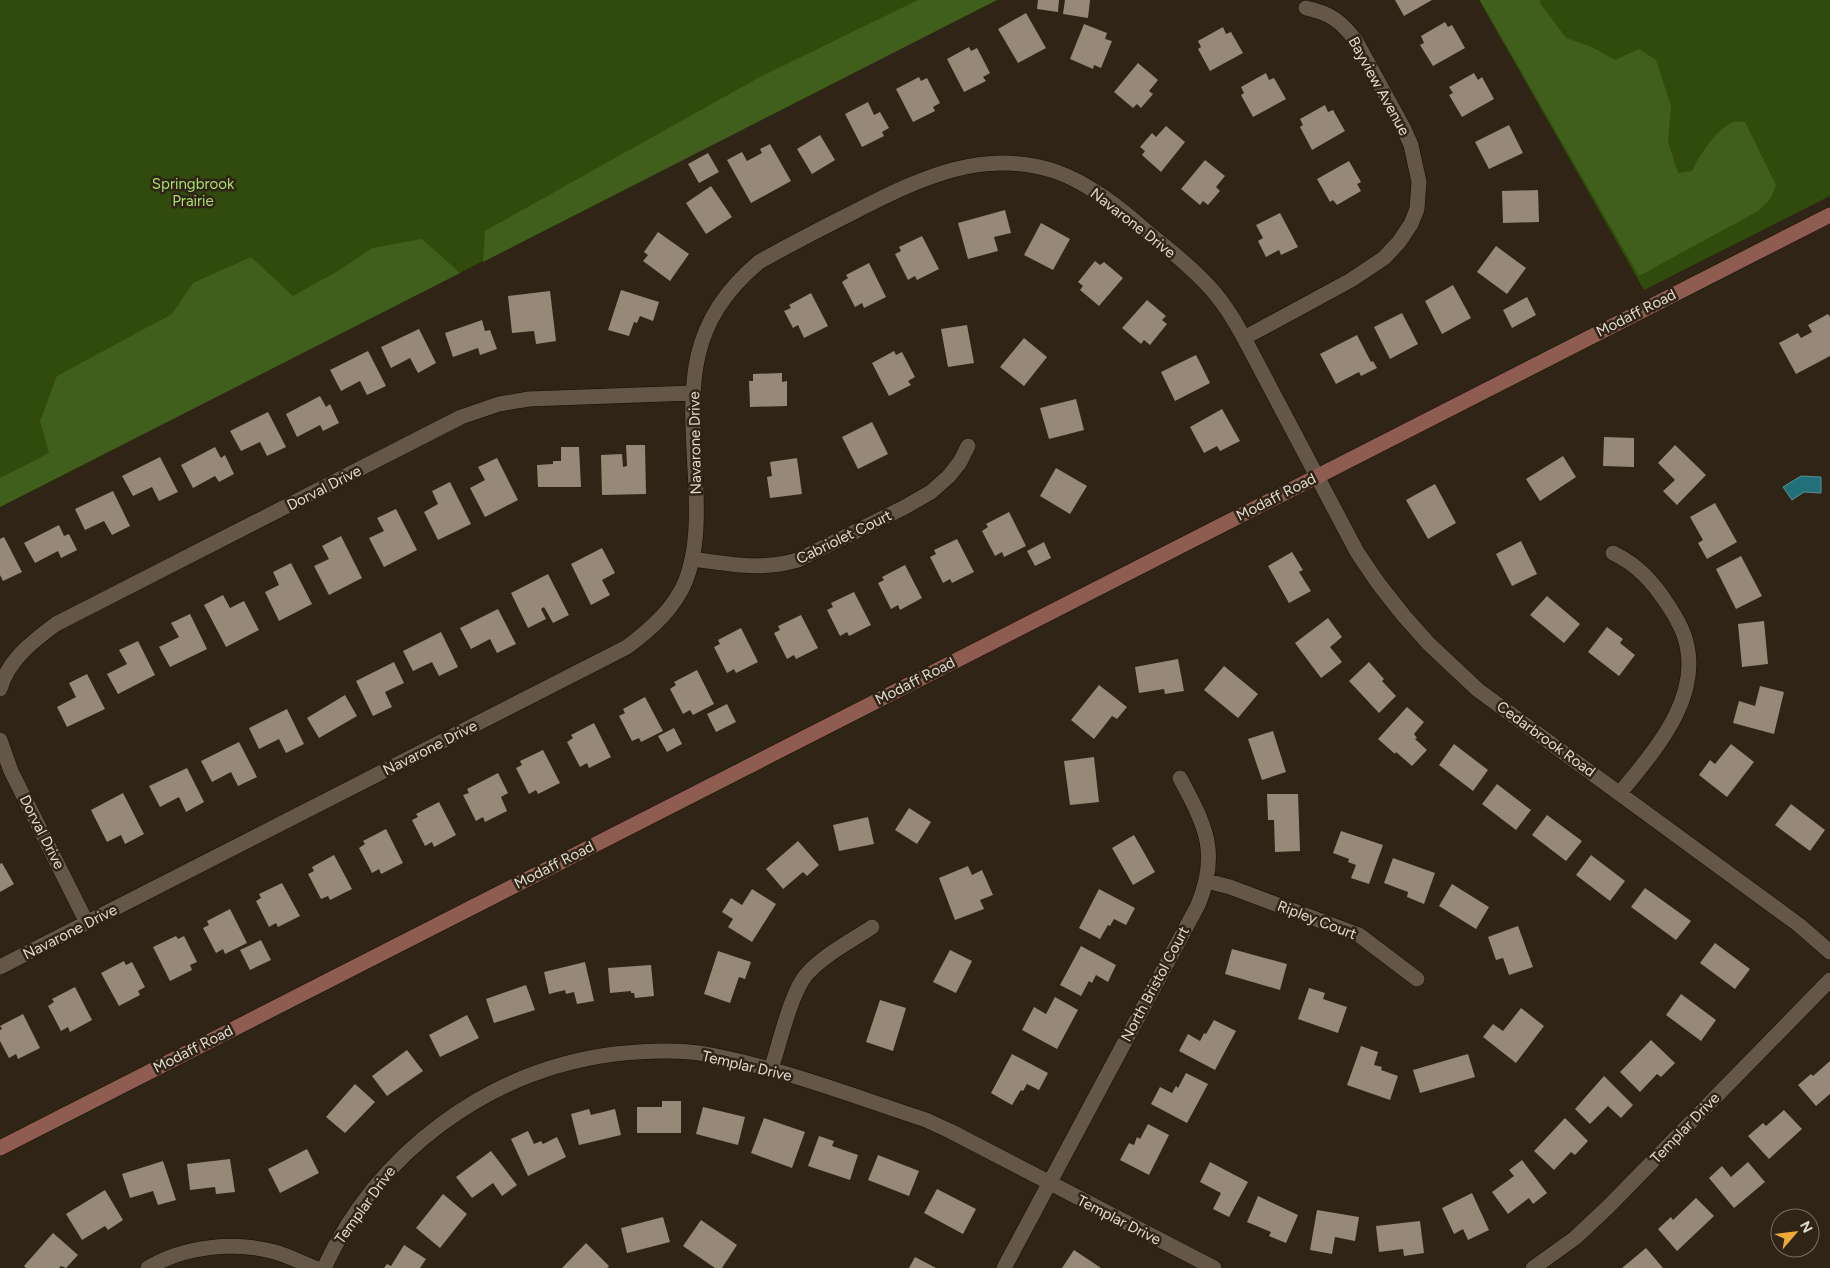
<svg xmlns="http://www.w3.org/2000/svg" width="1830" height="1268" viewBox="0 0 1830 1268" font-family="Figtree,sans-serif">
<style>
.green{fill:#304b0b}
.forest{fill:#415f1c}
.water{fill:#21707a;stroke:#5b9094}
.building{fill:#978978}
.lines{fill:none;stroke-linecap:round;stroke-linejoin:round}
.street-casing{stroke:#170d02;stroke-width:16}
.secondary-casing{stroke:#170d02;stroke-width:16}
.street{stroke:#645747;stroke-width:15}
.secondary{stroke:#8e5c51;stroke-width:15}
.labels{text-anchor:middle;stroke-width:5;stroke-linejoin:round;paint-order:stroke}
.street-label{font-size:15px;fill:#e2dad1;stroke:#2f2415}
.park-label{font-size:15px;fill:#a7df6d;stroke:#2f2415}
</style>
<rect width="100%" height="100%" fill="#2f2415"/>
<path class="green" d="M0,0H996L0,507Z
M1479,0H1830V196L1644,290Z"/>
<path class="forest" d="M918,0H997L483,262L485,231L758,78Z
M1480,0H1540V3L1566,38L1592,47L1615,60L1639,49L1656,60L1671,106L1668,142L1678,173L1692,171C1700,155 1715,130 1733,122C1736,121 1741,122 1745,122L1776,185L1771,198L1758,211L1639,276Z
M422,239L460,273L0,507V478L49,453L40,421L57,376L172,314L193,283L251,257L293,296L338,271L372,248Z"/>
<path class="water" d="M1801,476L1821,477V493L1804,492L1792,500L1783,487Z"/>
<path class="building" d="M1038,0H1059L1058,12L1037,9Z
M1065,0H1090L1088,18L1063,14Z
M1395,0H1432L1404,16Z
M1026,13L1046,48L1018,63L998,29Z
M1445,22L1448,27L1452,25L1465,48L1433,66L1420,45L1424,43L1421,36Z
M1084,24L1107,33L1105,39L1112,41L1101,68L1094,65L1093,69L1070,59Z
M1223,27L1226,34L1231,32L1243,53L1210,71L1198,49L1201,47L1198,41Z
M969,47L971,51L977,48L990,73L983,77L986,81L964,92L947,59Z
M1138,63L1158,80L1149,91L1153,94L1141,108L1137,104L1133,108L1114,92Z
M1266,73L1269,80L1274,78L1286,99L1253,117L1241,95L1244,93L1241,87Z
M1474,73L1478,80L1482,77L1494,99L1462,117L1449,95L1453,93L1449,87Z
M919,77L921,81L927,78L940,103L933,107L935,111L913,122L896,89Z
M868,102L874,115L880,112L889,128L882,132L884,136L862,147L845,114Z
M1325,105L1328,112L1333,110L1345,131L1312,150L1300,127L1303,125L1300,119Z
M1509,125L1523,153L1489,169L1475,142Z
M1166,126L1185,142L1161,172L1142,155L1145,151L1140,147L1152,133L1156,137Z
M820,135L835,160L812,174L797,149Z
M770,144L791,181L751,203L727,160L742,152L747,161L762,153L760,149Z
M708,153L719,172L699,183L688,164Z
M1205,160L1225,176L1216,187L1220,191L1208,205L1203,201L1200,205L1181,189Z
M1349,161L1361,182L1357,184L1361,191L1337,205L1333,200L1330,202L1317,179Z
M711,186L732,217L706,234L686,203Z
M1538,190L1539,222L1503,223L1502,191Z
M1005,210L1011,233L994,237L998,251L968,259L958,223Z
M1280,213L1298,247L1281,255L1279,250L1266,257L1258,241L1263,238L1256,225Z
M1041,223L1070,239L1053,270L1024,255Z
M658,232L689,254L670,281L643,261L648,255L644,252Z
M922,236L939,269L917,280L915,276L908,280L895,254L901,251L899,247Z
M1496,246L1526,268L1507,294L1477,272Z
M1095,261L1100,265L1104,262L1123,278L1099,306L1080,290L1083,286L1078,282Z
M869,263L886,297L864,308L862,303L855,307L842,282L848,278L846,275Z
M1453,285L1471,318L1442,334L1425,301Z
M621,290L659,302L653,321L640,316L637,323L634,322L629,336L608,330Z
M550,291L556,341L536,344L534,331L512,333L508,296Z
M811,293L828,326L804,338L798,325L793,328L784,311L791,308L789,305Z
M1527,297L1536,315L1512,328L1503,310Z
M1147,300L1166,316L1162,320L1167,324L1150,345L1144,340L1141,344L1122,328Z
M1402,313L1418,344L1390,359L1374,327Z
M1828,314L1830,317V356L1796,374L1779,343L1798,333L1801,338L1812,332L1808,325Z
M482,320L485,331L490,330L497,349L480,355L478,348L453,357L445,333Z
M967,325L974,363L948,367L941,329Z
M419,329L436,363L418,373L410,358L391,368L381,347Z
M1357,335L1371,362L1373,361L1377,368L1361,376L1359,372L1336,384L1320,354Z
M1024,338L1047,357L1024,386L1000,367Z
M368,351L386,386L367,395L360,381L341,391L330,370Z
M894,351L896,355L902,352L915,377L908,381L911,385L889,396L872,363Z
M1196,355L1210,383L1175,401L1161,372Z
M782,373V382L787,381V406L750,407L749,381H753V374Z
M320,396L326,407L330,404L339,423L323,431L320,425L297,437L286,414Z
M1076,399L1084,430L1049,439L1040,408Z
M1222,409L1240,441L1220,451L1217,446L1204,453L1190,427Z
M268,412L286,447L267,456L260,442L241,451L230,431Z
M872,422L888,454L858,469L842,437Z
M1604,437L1634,438V467L1603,466Z
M626,445H645L646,494L602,495L601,455L622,454L623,467L627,466Z
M1675,445L1706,475L1677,505L1663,491L1675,480L1658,463Z
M215,447L221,458L225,455L234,474L219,482L215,476L193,488L181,465Z
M561,447H579L581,487H538L537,465L553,464V461H561Z
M1563,456L1576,477L1540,501L1526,479Z
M160,457L178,492L159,501L152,487L133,496L122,476Z
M497,458L518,500L485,517L470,488L485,480L478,467Z
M797,458L802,494L770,498L767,477L772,476L770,462Z
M1056,468L1087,486L1070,514L1040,496Z
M450,482L471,524L438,540L424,512L438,504L432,491Z
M1435,484L1456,523L1428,539L1406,500Z
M113,491L130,526L112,535L104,521L85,530L75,509Z
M1715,503L1737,542L1707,559L1698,543L1703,540L1690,517Z
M396,509L417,550L384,567L369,538L384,531L377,518Z
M1009,512L1026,546L1004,557L1002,552L995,556L982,531L988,527L986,524Z
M59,525L64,536L69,534L77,550L61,558L58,551L35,563L24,543Z
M341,536L362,578L329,595L314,566L329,559L322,546Z
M4,537L22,572L3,581L0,575V539Z
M957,539L974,572L952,583L950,579L943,583L930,557L936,554L934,550Z
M1521,541L1537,574L1512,586L1496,554Z
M1044,542L1051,558L1035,566L1027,551Z
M602,548L615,573L602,580L610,595L591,605L571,564Z
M1292,552L1303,570L1299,572L1311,591L1289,603L1268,566Z
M1741,556L1762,596L1736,609L1716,569Z
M291,563L312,604L279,621L265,592L279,585L273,572Z
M905,565L922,598L900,610L898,605L891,609L878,583L884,580L882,577Z
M548,574L569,615L553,623L544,607L541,609L546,619L528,628L511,593Z
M854,592L871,625L849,636L847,632L840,636L827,610L833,607L831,603Z
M223,595L230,608L244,601L259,630L226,647L204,605Z
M1547,596L1580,624L1564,643L1530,615Z
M498,609L516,644L497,653L490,639L471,649L460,628Z
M190,614L207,649L170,667L159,647L179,637L171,623Z
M801,615L818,648L796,659L794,655L787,659L774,633L780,630L778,626Z
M1328,618L1342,637L1330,647L1342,662L1321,678L1295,643Z
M1764,621L1768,664L1742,667L1738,624Z
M1607,627L1623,639L1620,643L1635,655L1619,676L1588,652Z
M741,628L758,662L736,673L734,669L727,673L714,647L720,644L718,640Z
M441,632L458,667L439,676L432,662L413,671L403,651Z
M138,641L155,675L118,694L107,674L127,664L119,650Z
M1178,659L1184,691L1165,694L1164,689L1139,693L1135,667Z
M394,662L404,683L385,692L392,707L373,716L356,681Z
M1369,662L1384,679L1382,681L1396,696L1379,713L1349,681Z
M1224,666L1258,694L1238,718L1204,690Z
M697,670L714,704L693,715L690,710L683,714L670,689L676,685L674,682Z
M87,674L105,709L67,727L57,707L76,697L69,683Z
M1099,685L1127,707L1117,719L1112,716L1094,739L1071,720Z
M1760,686L1784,692L1774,734L1733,723L1739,701L1755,706Z
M345,695L357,716L319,738L307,718Z
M645,697L663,731L641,742L639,738L632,741L619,716L625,713L623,709Z
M727,704L736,722L716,732L707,714Z
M1407,707L1424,722L1414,734L1417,738L1415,739L1427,750L1412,766L1396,752L1395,754L1378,739Z
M287,709L304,744L286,753L279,739L259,749L249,728Z
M594,723L611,757L589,768L587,763L580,767L567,742L573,738L571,735Z
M674,728L682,744L667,752L658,736Z
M1273,731L1286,772L1262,780L1248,739Z
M239,742L257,777L238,786L231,772L212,782L201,761Z
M1454,744L1488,770L1473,791L1439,765Z
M1731,744L1754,762L1727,797L1699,775L1710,760L1715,764Z
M543,750L560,783L538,794L536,790L529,794L516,768L522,765L520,761Z
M1094,757L1099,802L1070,805L1064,761Z
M187,768L204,802L186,812L179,797L160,807L149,786Z
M498,773L508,793L501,797L507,811L485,822L483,817L476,821L463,795L469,793L467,789Z
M1497,784L1531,810L1516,830L1482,804Z
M123,793L144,834L125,844L121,835L107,842L91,810Z
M1267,794H1298L1300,851L1275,852L1274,820H1268Z
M439,802L456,835L434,847L432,842L425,846L412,820L418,817L416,814Z
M1791,804L1825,830L1810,851L1775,825Z
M909,808L931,822L917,844L895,830Z
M1547,815L1582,841L1566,861L1532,835Z
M868,817L874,844L839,851L833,825Z
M386,829L403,863L381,874L379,869L372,873L359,848L365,844L363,841Z
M1341,831L1383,845L1369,884L1351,878L1356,865L1348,862L1349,859L1333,853Z
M1134,835L1155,872L1133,885L1112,848Z
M798,841L819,865L807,876L803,872L783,889L766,869Z
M334,855L352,889L330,900L328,896L321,899L308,874L314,871L312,867Z
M1591,855L1625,881L1610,901L1576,875Z
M1393,858L1435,873L1424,904L1407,897L1408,892L1384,883Z
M2,863L14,884L0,892V864Z
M968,866L972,875L982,870L993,895L980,900L984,909L955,920L939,878Z
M282,883L300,916L278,927L276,923L269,927L256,901L261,898L259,894Z
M1452,884L1489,907L1476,929L1439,906Z
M1645,888L1691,921L1676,940L1631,907Z
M752,889L776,904L752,942L728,927L733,919L722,912L731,898L742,905Z
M1099,889L1135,908L1126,925L1114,919L1110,926L1108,925L1100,939L1079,928Z
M230,909L247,943L225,954L223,949L216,953L203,928L209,925L207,921Z
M1518,926L1533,967L1509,975L1503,958L1496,960L1488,937Z
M176,936L178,939L184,936L197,962L190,965L192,970L170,981L153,947Z
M261,940L271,960L250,970L240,950Z
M1715,943L1750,969L1735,989L1700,963Z
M1081,946L1116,965L1108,982L1096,975L1092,983L1089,981L1081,996L1060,985Z
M1232,949L1287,964L1280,990L1225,974Z
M950,950L972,961L956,993L933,982Z
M718,951L751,962L745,979L739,977L730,1003L704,994Z
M124,961L126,965L132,962L145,987L138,991L140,995L119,1006L101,973Z
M585,962L594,1001L577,1004L574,992L566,994L565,990L549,994L544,972Z
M651,965L654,996L635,998L634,993H631V991L610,993L608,968Z
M526,985L535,1010L494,1023L486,999Z
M75,987L92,1020L70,1032L68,1027L61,1031L48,1006L54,1002L52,999Z
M1309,988L1325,993L1323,999L1347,1007L1338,1033L1298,1019Z
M1681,994L1716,1020L1701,1041L1666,1015Z
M1055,997L1078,1010L1057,1049L1022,1030L1034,1007L1046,1014Z
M880,1000L906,1008L893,1051L866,1042Z
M1521,1008L1544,1026L1516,1063L1483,1037L1493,1024L1503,1031Z
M23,1014L40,1048L18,1059L16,1054L9,1058L0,1041V1030L2,1029L0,1026Z
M467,1015L479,1038L440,1057L429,1035Z
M1214,1020L1236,1031L1215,1070L1179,1051L1188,1034L1200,1041L1204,1033L1206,1034Z
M1651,1040L1675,1063L1661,1077L1657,1074L1640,1092L1620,1072Z
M1361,1046L1378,1052L1374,1065L1382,1067L1381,1070L1398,1076L1390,1100L1347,1085Z
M407,1050L423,1071L387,1096L372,1076Z
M1012,1054L1048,1073L1039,1090L1027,1084L1023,1091L1021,1090L1012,1105L991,1093Z
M1468,1054L1475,1077L1420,1093L1413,1070Z
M1830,1061V1094L1816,1106L1798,1085L1811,1074L1813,1076Z
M1186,1073L1208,1084L1187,1123L1151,1104L1160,1087L1172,1093L1176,1086L1178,1088Z
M1604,1076L1633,1105L1621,1118L1608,1106L1590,1124L1575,1109Z
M355,1084L375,1102L345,1133L326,1117Z
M662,1101H681V1133H637V1107H662Z
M703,1107L745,1117L738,1145L696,1134Z
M589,1109L591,1115L615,1109L621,1135L579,1145L571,1114Z
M1784,1110L1802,1129L1769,1159L1748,1136L1763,1123L1766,1126Z
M764,1118L805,1132L792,1168L751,1153Z
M1565,1118L1588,1141L1575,1155L1571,1152L1554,1170L1534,1151Z
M1148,1124L1169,1135L1149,1175L1120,1160L1129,1143L1134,1145L1137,1137L1140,1139Z
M528,1131L534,1144L541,1141L543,1144L557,1137L566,1157L528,1176L511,1139Z
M819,1136L834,1141L832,1146L858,1155L850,1180L808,1166Z
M307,1149L319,1173L280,1193L268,1169Z
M491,1151L517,1185L502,1196L493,1183L472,1198L456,1177Z
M878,1155L919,1171L909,1196L868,1180Z
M230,1159L235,1192L216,1194L215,1187L190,1190L187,1164Z
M1522,1160L1547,1193L1533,1204L1529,1198L1508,1214L1492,1192L1514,1176L1509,1170Z
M163,1161L176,1200L158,1205L153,1191L130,1198L122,1174Z
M1210,1162L1248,1182L1229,1217L1213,1209L1221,1193L1200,1182Z
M1748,1162L1765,1182L1734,1208L1709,1178L1722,1166L1731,1177Z
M937,1189L976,1209L963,1234L924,1213Z
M105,1190L123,1220L108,1230L105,1226L82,1240L66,1214Z
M1472,1193L1489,1230L1468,1240L1463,1229L1454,1234L1442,1208Z
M443,1194L467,1214L440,1248L416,1228Z
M1258,1196L1298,1215L1286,1243L1269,1236L1271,1232L1247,1222Z
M1696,1198L1714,1216L1677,1251L1658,1229L1671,1217L1673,1220Z
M1317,1210L1359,1217L1355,1241L1335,1237L1332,1254L1310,1250Z
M663,1217L670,1242L627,1253L621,1228Z
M701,1220L737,1245L722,1268H715L683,1246Z
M1420,1221L1424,1253L1404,1256L1403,1249L1379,1252L1376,1226Z
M53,1233L78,1255L66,1268L61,1266L59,1268H26L24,1266Z
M586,1243L609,1266L607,1268H562Z
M404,1245L426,1259L420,1268H384L387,1264L391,1266Z
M1646,1248L1663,1268H1622Z
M1074,1250L1101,1268H1062Z
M915,1257L936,1268H909Z"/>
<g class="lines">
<defs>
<path id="street" d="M1244,338L1351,280L1384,258L1399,242L1411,224L1417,209L1419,182L1411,145L1404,129L1356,41C1341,21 1330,13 1306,8
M1613,553C1638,565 1653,582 1668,605C1674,614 1680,624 1684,635C1705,695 1655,750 1620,793
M692,559C731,564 759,571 798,560L905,507L931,492L949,476L960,462L968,446
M0,689C8,660 33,641 56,624L461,417L499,404L529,399L692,393
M0,740L11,771L87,923
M1207,881L1230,887L1359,935L1417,979
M0,967L627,647C651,629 675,608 686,580C697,550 697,521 696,490C692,396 679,329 759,262C791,244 824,227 856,211C921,178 984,147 1057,172C1090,184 1120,208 1145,230C1168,249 1193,268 1213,291C1225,305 1235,321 1244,338L1357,552L1378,583L1404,616L1429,644L1478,690L1799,925L1830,952
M771,1069C780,1043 790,995 806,975C822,956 851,941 872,927
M148,1268C184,1246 235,1241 275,1252C289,1256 302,1263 315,1268
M324,1268C378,1152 488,1070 615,1054C644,1051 676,1049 705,1054C781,1068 853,1096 926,1120L950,1131L1214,1268
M1004,1268L1198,905C1220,852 1205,825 1180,778
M1533,1268L1575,1238L1609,1206L1830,980"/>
<path id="secondary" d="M0,1148L1830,215"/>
</defs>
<use href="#street" class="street-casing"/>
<use href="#secondary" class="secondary-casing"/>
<use href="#street" class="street"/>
<use href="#secondary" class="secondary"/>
</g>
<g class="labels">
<g class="street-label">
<text transform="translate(1379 86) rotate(61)" y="5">Bayview Avenue</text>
<text transform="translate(1133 223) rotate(38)" y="5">Navarone Drive</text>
<text transform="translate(1636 313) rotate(-27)" y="5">Modaff Road</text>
<text transform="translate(695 443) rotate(-91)" y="5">Navarone Drive</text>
<text transform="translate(324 488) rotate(-27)" y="5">Dorval Drive</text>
<text transform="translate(1276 497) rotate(-27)" y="5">Modaff Road</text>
<text transform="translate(844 537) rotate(-26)" y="5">Cabriolet Court</text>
<text transform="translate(915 681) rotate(-27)" y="5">Modaff Road</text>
<text transform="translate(1546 739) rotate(36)" y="5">Cedarbrook Road</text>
<text transform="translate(430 748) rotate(-27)" y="5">Navarone Drive</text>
<text transform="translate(42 832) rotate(63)" y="5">Dorval Drive</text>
<text transform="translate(554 865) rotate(-27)" y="5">Modaff Road</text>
<text transform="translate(1317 920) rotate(21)" y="5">Ripley Court</text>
<text transform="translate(70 932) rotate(-27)" y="5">Navarone Drive</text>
<text transform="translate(1155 984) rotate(-62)" y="5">North Bristol Court</text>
<text transform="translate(193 1049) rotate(-27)" y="5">Modaff Road</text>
<text transform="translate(747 1066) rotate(13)" y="5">Templar Drive</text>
<text transform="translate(1685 1128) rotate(-46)" y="5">Templar Drive</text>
<text transform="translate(365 1205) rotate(-54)" y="5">Templar Drive</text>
<text transform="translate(1119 1220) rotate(27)" y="5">Templar Drive</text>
</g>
<g class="park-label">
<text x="193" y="189">Springbrook<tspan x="193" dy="17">Prairie</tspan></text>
</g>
</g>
<g transform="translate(1795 1233) rotate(62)"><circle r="24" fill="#2f2415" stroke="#776d60"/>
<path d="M0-4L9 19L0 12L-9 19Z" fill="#eca93a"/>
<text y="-8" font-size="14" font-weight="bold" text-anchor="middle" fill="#e2dad1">N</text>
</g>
</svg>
